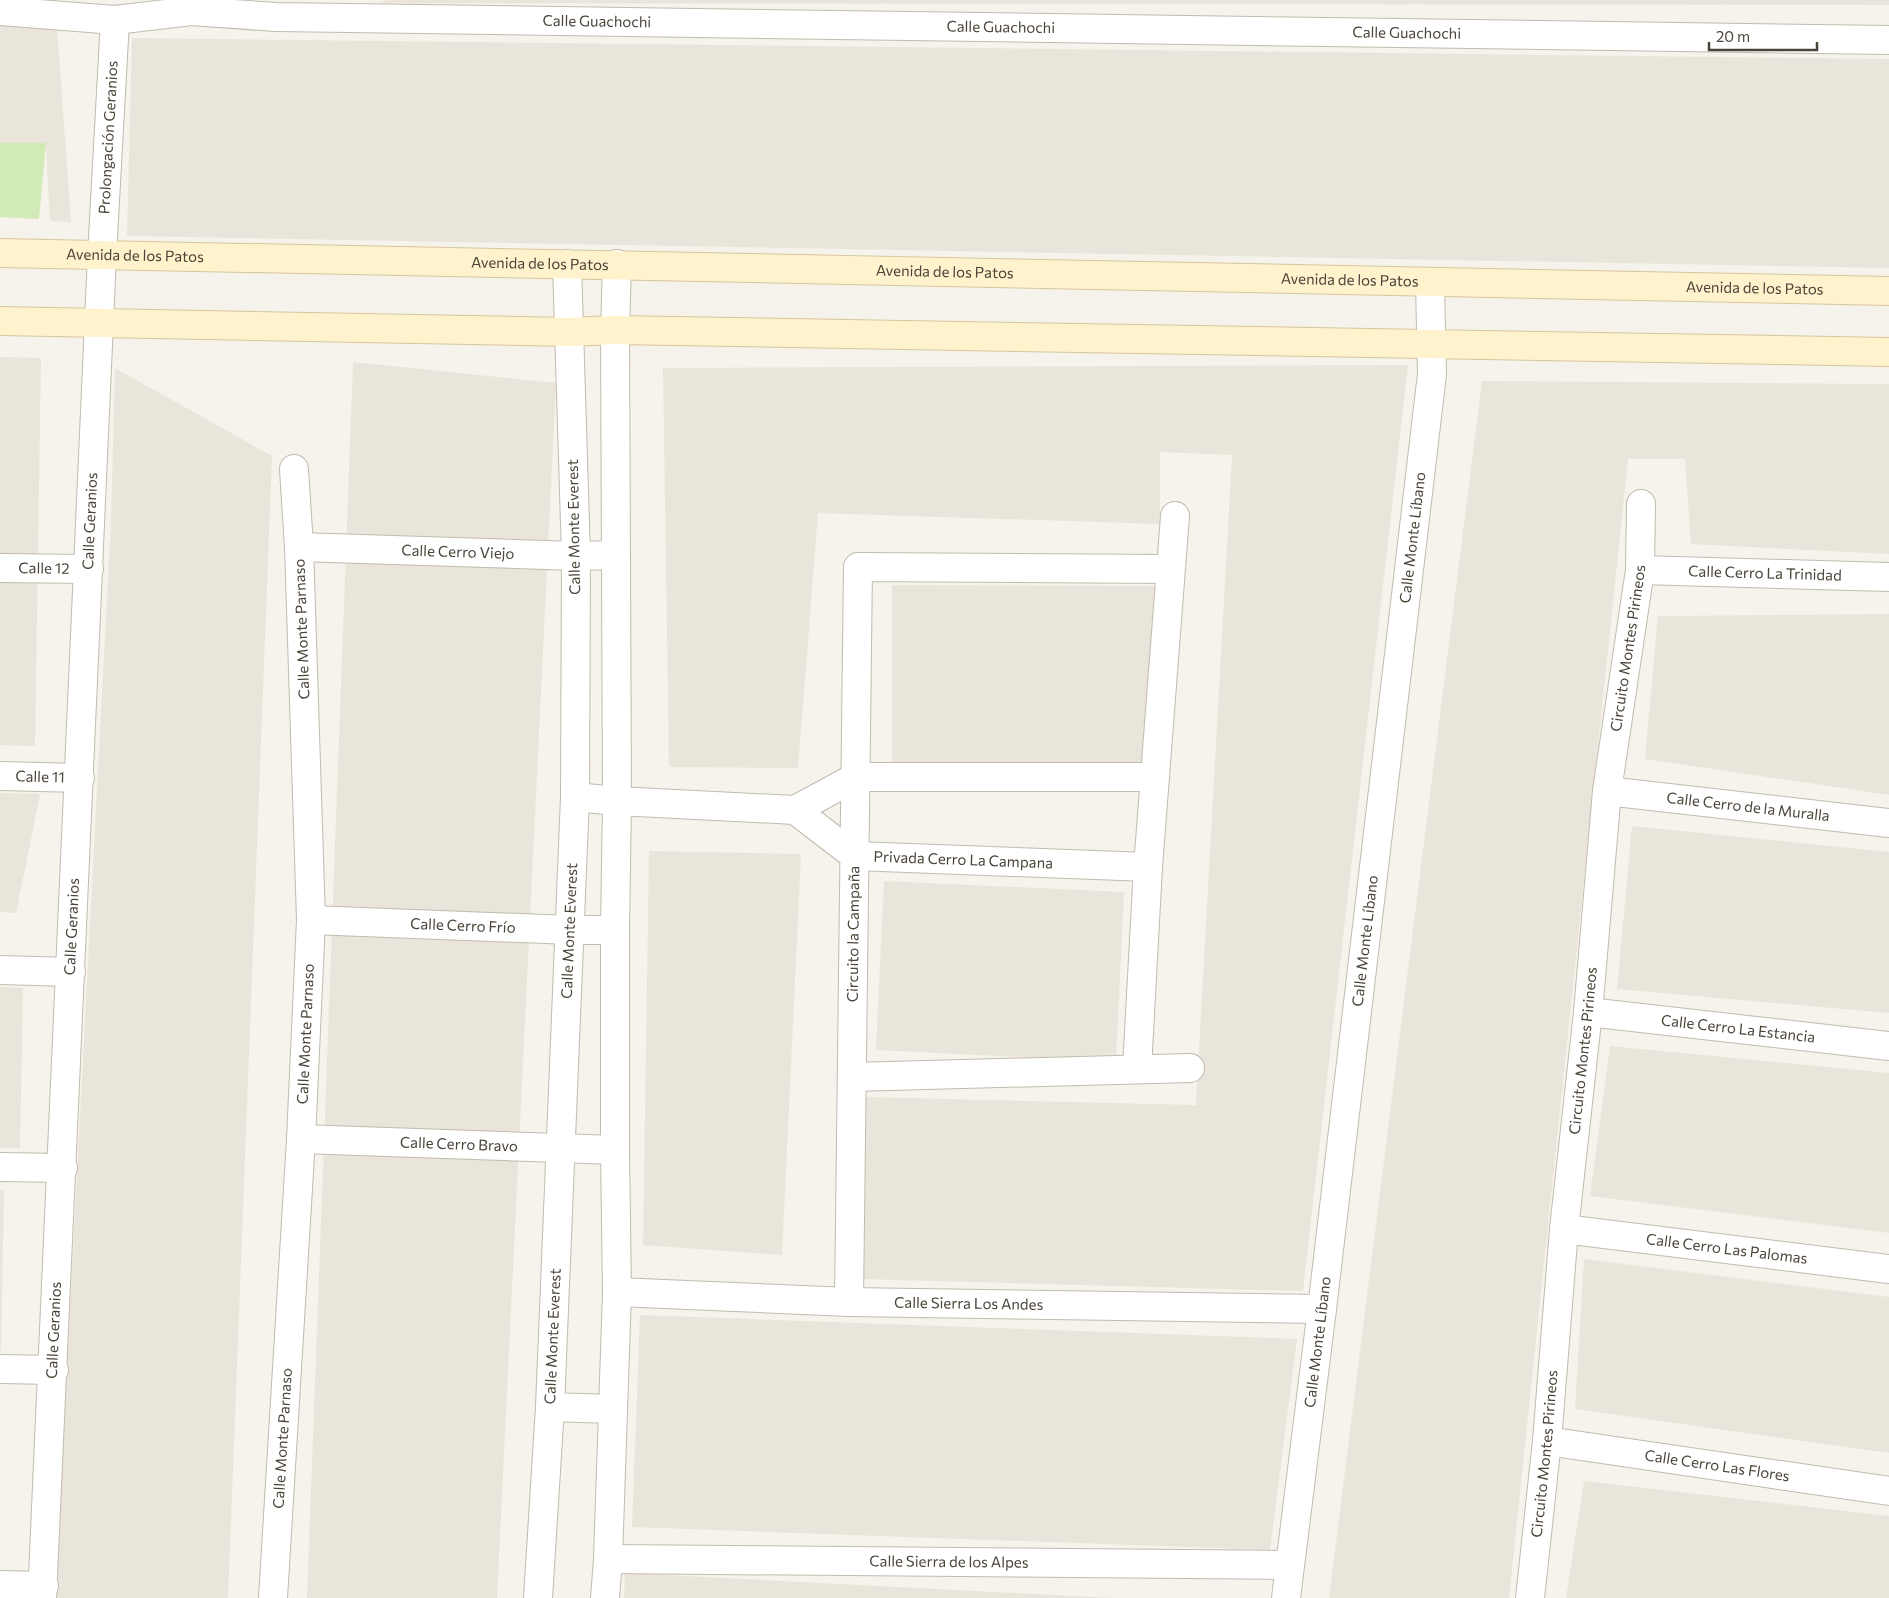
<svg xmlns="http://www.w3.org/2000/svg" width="1889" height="1598" viewBox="0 0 1889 1598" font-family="Commissioner,sans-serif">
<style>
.residential{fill:#eae5da}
.green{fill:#d2eab5}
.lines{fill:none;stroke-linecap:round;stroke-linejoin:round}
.street-casing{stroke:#c2bbae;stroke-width:30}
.secondary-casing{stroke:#d6c79b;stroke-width:30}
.street{stroke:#fff;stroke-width:28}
.secondary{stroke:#fff3cd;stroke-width:28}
.labels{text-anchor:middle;stroke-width:4;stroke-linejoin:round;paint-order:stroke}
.street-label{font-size:15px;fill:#4b4439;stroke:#fff}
</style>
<rect width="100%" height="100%" fill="#f6f3ec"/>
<path class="residential" d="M0,0H55L71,222L50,221L46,144L0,143Z
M387,0H1889V5L380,3Z
M132,38L1889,59V268L127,236Z
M0,357L41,358L35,746L0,745Z
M353,362L556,383L497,1598H307Z
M1408,365L1303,1291L861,1279L865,1097L1196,1105L1232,455L1160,452V524L818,513L798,768L669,767L663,368Z
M115,368L272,456L228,1598H55L111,521Z
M1482,381L1889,384V554L1691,544L1685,459H1628L1509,1598H1329Z
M892,585L1155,586L1154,764H892Z
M1889,614V795L1645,759L1658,616Z
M0,793L40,794L16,913L0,912Z
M1632,826L1889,852V1013L1617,989Z
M649,851L801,854L782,1255L643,1245Z
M884,881L1124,892L1116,1062L876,1050Z
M0,987L23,988L20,1148H0Z
M1610,1046L1889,1073V1233L1590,1196Z
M0,1190H4L1,1351H0Z
M1584,1259L1889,1297V1453L1575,1409Z
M640,1315L1297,1339L1270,1550L632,1527Z
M1584,1481L1889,1516V1598H1566Z
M625,1573L1113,1598H624Z"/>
<path class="green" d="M0,143H46L39,219L0,217Z"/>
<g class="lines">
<defs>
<g id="street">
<path id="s1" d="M0,11L115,20L191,11L276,17L1889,40"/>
<path id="s2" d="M299,547L576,556L616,555"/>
<path id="s3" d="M0,568L89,569"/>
<path id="s4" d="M1640,570L1889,577"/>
<path id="s5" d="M0,776L80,778"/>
<path id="s6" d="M1607,791L1889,823"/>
<path d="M575,797L617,801L795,810L856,777H1155"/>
<path id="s7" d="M795,810L855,856L1148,867"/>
<path id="s8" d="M311,920L570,930H615"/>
<path d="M0,970L71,972"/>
<path id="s9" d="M1588,1012L1889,1046"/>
<path d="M1137,1069L1148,867L1175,516"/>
<path d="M852,1077L1190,1068"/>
<path id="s10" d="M301,1139L615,1150"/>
<path d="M0,1167L63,1168"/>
<path id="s11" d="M1564,1229L1889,1269"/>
<path id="s12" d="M617,1292L849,1302L1322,1309"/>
<path id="s13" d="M849,1302L858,567L1169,569"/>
<path d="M0,1369L54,1370"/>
<path d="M550,1407L613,1409"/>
<path id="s14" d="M1547,1441L1889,1491"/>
<path id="s15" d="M608,1559L1289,1565"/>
<path d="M0,1585L44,1586"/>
<path id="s16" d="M42,1598L102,255L115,20"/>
<path id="s17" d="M273,1598L301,1139L311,920L299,547L294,469"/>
<path id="s18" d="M538,1598L550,1407L575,797L576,556L567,264"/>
<path d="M605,1598L608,1559L617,1292L615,1150V930L617,801L615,330L617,264"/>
<path id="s19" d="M1286,1598L1322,1309L1432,374L1430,283"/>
<path id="s20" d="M1530,1598L1547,1441L1564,1229L1588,1012L1607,791L1640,570L1641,504"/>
</g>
<g id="secondary">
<path id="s21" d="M0,253L1889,291"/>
<path d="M0,321L569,332L615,330L1889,352"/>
</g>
</defs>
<use href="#street" class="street-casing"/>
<use href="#secondary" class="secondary-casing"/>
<use href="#street" class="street"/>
<use href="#secondary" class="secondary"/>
</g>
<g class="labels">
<g class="street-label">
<text dy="5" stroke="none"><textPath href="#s1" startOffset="598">Calle Guachochi</textPath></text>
<text dy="5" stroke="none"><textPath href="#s1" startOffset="1002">Calle Guachochi</textPath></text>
<text dy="5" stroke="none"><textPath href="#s1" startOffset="1408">Calle Guachochi</textPath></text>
<text dy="5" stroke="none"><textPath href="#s16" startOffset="1462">Prolongación Geranios</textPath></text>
<text dy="5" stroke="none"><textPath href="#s21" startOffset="135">Avenida de los Patos</textPath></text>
<text dy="5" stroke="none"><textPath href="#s21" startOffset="540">Avenida de los Patos</textPath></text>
<text dy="5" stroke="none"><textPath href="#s21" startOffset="945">Avenida de los Patos</textPath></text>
<text dy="5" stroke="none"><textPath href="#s21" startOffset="1350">Avenida de los Patos</textPath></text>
<text dy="5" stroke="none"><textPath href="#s21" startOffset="1755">Avenida de los Patos</textPath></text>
<text dy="5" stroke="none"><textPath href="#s16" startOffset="1078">Calle Geranios</textPath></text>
<text transform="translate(574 527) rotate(-91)" y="5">Calle Monte Everest</text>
<text dy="5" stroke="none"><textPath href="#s19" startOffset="1068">Calle Monte Líbano</textPath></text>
<text dy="5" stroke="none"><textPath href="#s2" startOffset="159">Calle Cerro Viejo</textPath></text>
<text dy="5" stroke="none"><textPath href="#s3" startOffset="44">Calle 12</textPath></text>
<text dy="5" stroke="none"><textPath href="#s4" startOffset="125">Calle Cerro La Trinidad</textPath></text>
<text transform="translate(302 629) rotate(-92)" y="5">Calle Monte Parnaso</text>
<text dy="5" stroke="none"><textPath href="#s20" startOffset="955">Circuito Montes Pirineos</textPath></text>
<text dy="5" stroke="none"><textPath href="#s5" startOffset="40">Calle 11</textPath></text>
<text dy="5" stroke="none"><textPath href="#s6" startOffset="142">Calle Cerro de la Muralla</textPath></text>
<text dy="5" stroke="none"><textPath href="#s7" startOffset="184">Privada Cerro La Campana</textPath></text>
<text dy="5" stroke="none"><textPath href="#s16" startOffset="672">Calle Geranios</textPath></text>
<text dy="5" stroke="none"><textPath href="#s8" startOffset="152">Calle Cerro Frío</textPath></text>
<text dy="5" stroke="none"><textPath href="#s18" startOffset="668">Calle Monte Everest</textPath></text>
<text dy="5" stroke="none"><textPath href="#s13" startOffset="368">Circuito la Campaña</textPath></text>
<text dy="5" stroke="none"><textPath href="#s19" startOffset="662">Calle Monte Líbano</textPath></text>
<text dy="5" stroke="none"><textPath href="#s9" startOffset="151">Calle Cerro La Estancia</textPath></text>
<text dy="5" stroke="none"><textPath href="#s17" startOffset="565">Calle Monte Parnaso</textPath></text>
<text dy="5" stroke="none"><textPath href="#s20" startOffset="550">Circuito Montes Pirineos</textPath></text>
<text dy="5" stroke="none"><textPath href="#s10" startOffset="158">Calle Cerro Bravo</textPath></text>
<text dy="5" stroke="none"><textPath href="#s11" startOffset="164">Calle Cerro Las Palomas</textPath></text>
<text dy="5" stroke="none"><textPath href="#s12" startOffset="352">Calle Sierra Los Andes</textPath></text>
<text dy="5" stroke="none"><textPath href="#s16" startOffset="268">Calle Geranios</textPath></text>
<text dy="5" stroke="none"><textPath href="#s18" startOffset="262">Calle Monte Everest</textPath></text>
<text dy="5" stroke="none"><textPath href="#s19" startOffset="258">Calle Monte Líbano</textPath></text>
<text dy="5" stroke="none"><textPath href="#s17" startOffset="160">Calle Monte Parnaso</textPath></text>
<text dy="5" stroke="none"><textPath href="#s20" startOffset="145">Circuito Montes Pirineos</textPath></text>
<text dy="5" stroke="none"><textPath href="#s14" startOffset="172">Calle Cerro Las Flores</textPath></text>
<text dy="5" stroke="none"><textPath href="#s15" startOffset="341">Calle Sierra de los Alpes</textPath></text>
</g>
</g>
<path d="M1709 42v8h108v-8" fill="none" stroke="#4b4439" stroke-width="2.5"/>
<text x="1716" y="42" font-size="15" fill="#4b4439" stroke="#ffffff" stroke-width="4" paint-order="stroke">20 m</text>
</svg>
